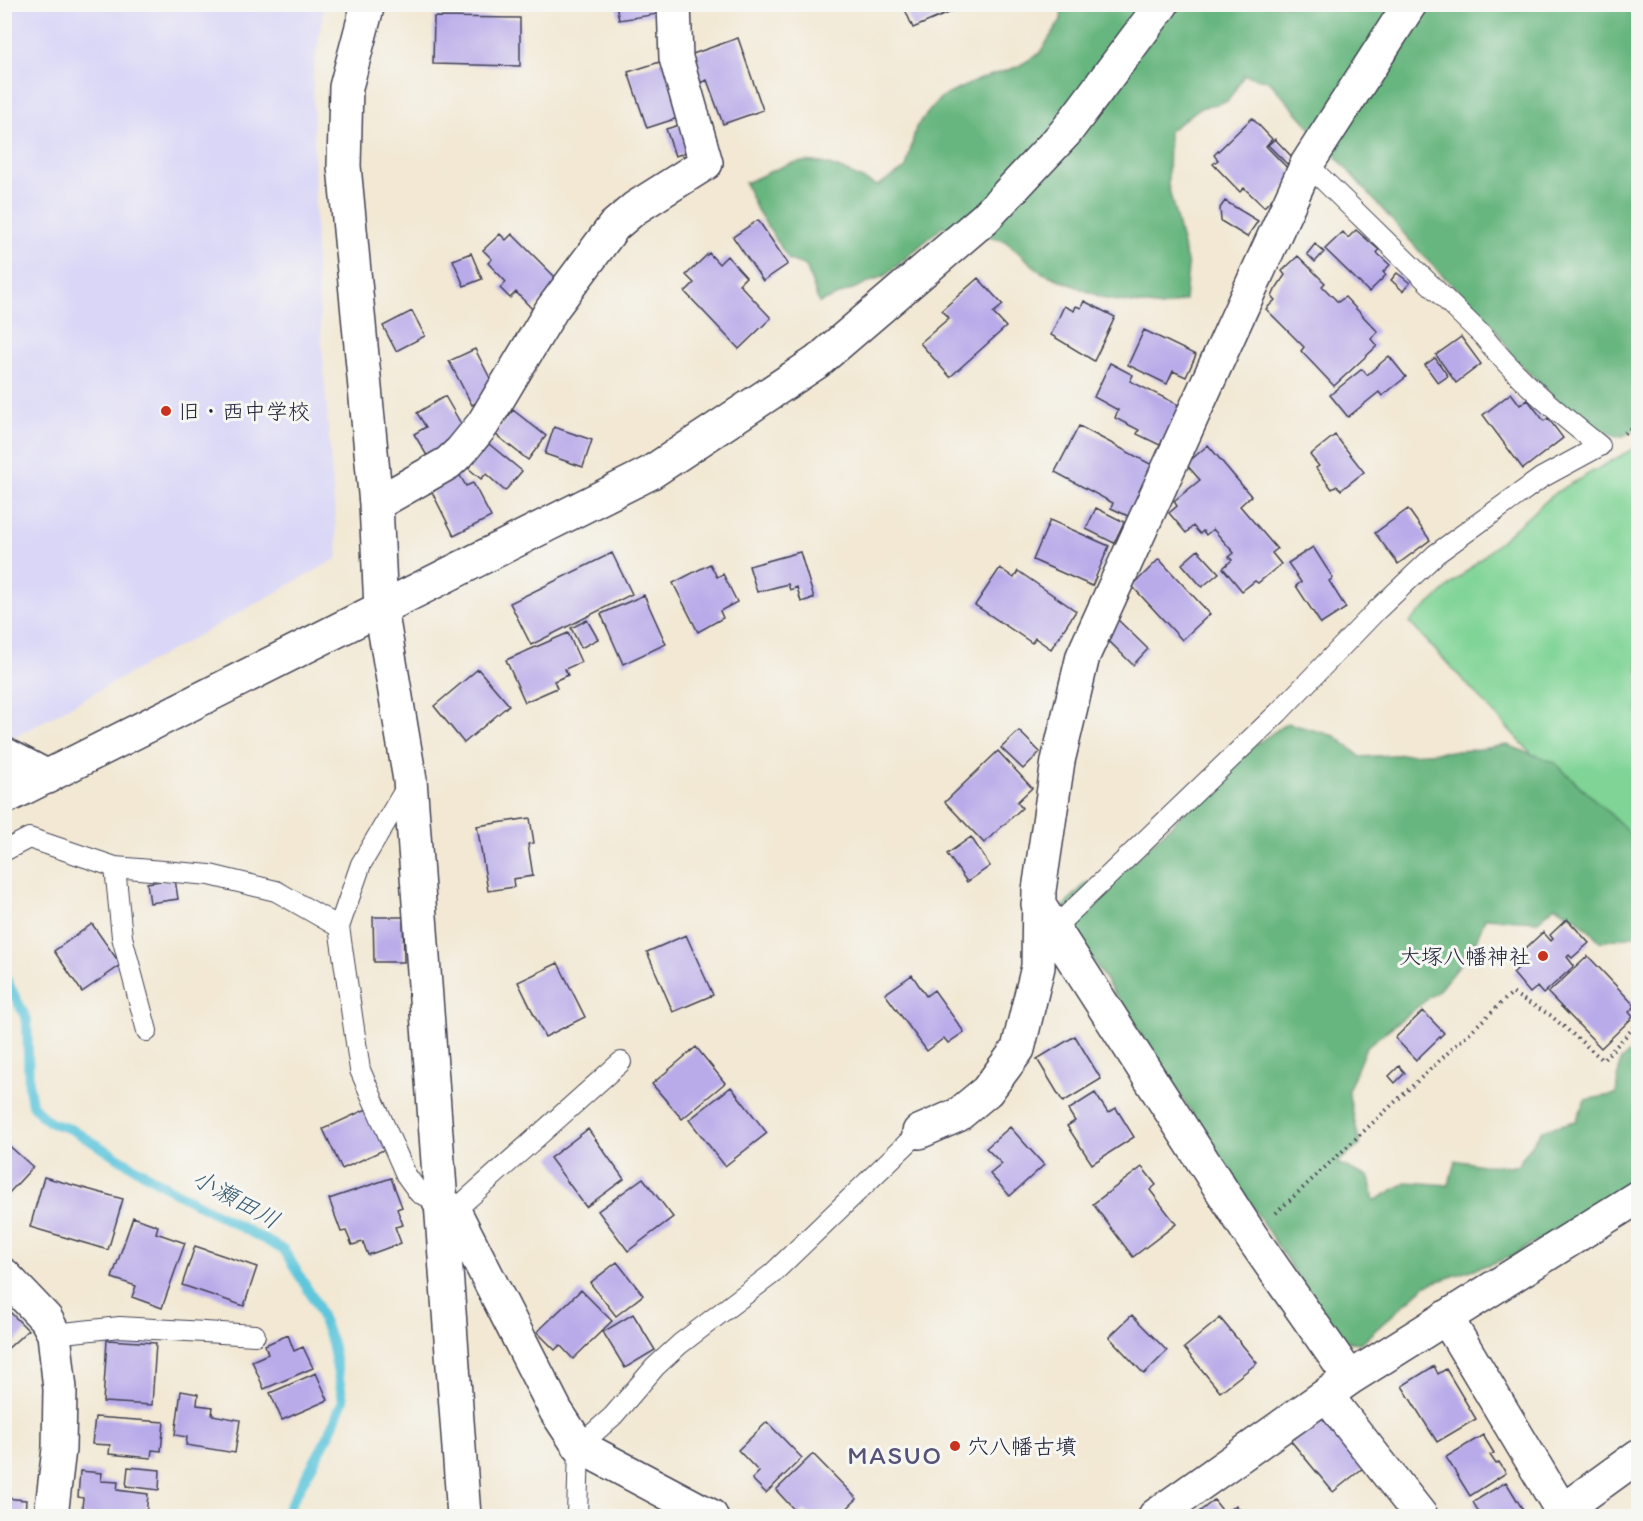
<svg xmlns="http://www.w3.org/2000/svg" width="1643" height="1521" viewBox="0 0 1643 1521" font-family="Itim,'Klee One',sans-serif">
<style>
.built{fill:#d9d6f7}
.green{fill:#80d496;stroke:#517b68;stroke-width:1.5}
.forest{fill:#68b67f;stroke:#456c5d;stroke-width:1.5}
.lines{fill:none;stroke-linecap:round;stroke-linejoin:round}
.stream{stroke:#5fc6dc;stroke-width:10}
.building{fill:#b9abe9}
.service-casing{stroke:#414052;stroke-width:22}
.minor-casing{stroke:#414052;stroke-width:36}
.tertiary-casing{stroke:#414052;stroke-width:36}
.path{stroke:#414052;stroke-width:4;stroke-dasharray:1.5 4.5;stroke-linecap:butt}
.service{stroke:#fff;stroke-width:20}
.minor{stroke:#fff;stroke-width:33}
.tertiary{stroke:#fff;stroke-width:33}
.poi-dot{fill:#c8321e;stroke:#f6f6f2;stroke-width:2}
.labels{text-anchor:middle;stroke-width:6;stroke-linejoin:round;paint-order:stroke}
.poi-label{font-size:22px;fill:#22223b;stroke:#f6f6f2;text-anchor:start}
.water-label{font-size:24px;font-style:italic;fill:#375b73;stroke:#f6f6f2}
.quarter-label{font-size:26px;letter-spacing:1.5px;fill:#575278;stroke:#f6f6f2}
</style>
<rect width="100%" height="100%" fill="#f6f6f2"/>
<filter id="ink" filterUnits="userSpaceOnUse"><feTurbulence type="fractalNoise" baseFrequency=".0167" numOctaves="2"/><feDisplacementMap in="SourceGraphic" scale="12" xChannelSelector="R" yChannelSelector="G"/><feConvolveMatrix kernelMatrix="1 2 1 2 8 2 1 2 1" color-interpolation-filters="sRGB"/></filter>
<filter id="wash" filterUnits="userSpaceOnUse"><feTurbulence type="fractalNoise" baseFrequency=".008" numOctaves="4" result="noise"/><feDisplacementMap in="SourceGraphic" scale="24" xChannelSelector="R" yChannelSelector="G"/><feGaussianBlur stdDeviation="1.35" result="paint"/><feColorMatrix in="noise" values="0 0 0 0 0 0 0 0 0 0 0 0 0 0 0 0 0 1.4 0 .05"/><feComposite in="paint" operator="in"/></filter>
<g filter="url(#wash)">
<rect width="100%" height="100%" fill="#f2e8d3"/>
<path class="built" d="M5,4L324,5L313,75L316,264L338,558L15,737L4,733Z"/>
<path class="green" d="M1638,446V868L1409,622L1556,492Z"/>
<path class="forest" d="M1062,5H1638V429L1621,437L1595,429L1560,404L1515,359L1491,323L1428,261L1269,81L1244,75L1228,101L1200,108L1169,131L1168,185L1188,266L1185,300L1162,307L1106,299L1041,272L1005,241L943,226L886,275L819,303L806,266L789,260L757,210L745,183C761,177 777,167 793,163C822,156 851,174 877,186L906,168L916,127L940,98L980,79L1017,67L1039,54L1061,20Z
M1287,723L1335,736L1361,757L1473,750L1507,745L1554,762L1638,840V935L1601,942L1576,918L1555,906L1538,921L1485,918L1473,948L1438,991L1366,1047L1348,1091L1360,1145L1337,1163L1369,1177L1374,1201L1407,1182L1449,1185L1455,1160L1482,1165L1517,1166L1542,1130L1576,1121L1585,1100L1616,1094L1620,1061L1638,1044V1179L1511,1257L1426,1285L1361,1343L1339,1341L1083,945L1063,907L1086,883L1119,875L1255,745Z"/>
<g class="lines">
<path class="stream" d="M4,975L27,1020L29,1088L32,1104L40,1114L51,1123L71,1129L170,1189L284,1250L316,1303L332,1343L343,1400L329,1435L289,1507L287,1516"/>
</g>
<g id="blocks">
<path class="building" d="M616,4H669L671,12L619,20Z
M908,4H950L953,11L913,28L904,7Z
M434,17L520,18V66L433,64Z
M738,38L763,110L723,124L707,80L697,84L687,56Z
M666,60L684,116L647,128L628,72Z
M1252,118L1272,139L1266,146L1295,176L1264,207L1244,188L1240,192L1213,164L1218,160L1214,155Z
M689,122L698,149L675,156L666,129Z
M1275,139L1293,158L1287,164L1268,145Z
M1225,201L1258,221L1247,237L1221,221L1220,208Z
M758,220L788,264L763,281L733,237Z
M1356,230L1379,250L1377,253L1390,265L1383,272L1386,275L1369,292L1325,249L1343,232L1348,238Z
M500,234L506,240L512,234L560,282L532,309L516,292L510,298L500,288L506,282L488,263L492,259L483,250Z
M1315,244L1324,252L1315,262L1307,254Z
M471,253L482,279L464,286L453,260Z
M709,253L719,264L727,256L746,277L739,284L771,318L739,349L685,292L694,283L686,275Z
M1298,256L1325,283L1322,286L1338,302L1345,297L1378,332L1371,339L1377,346L1334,386L1301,351L1304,347L1266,309L1275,300L1272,297L1275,290L1285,275L1282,271Z
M1397,273L1410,283L1403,291L1391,280Z
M978,278L1003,305L993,313L1006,327L950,377L920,343L949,318L942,310Z
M1084,301L1115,317L1094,361L1051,335L1064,306L1074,311L1076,306L1081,308Z
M412,311L425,336L396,351L383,326Z
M1144,330L1196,355L1186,377L1173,371L1167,384L1128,365Z
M1461,337L1481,364L1456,383L1436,355Z
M475,349L497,392L472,405L449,361Z
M1389,356L1406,377L1382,396L1379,392L1348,417L1330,395L1362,369L1367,375Z
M1435,358L1448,376L1438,383L1425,365Z
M1110,363L1133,375L1130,381L1185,408L1166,448L1137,434L1139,430L1115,418L1118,410L1094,397Z
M1511,393L1520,405L1528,400L1544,421L1548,418L1563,438L1523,469L1483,415Z
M445,396L468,436L429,459L414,434L426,427L417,413Z
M513,410L546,436L528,460L495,434Z
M1079,426L1154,466L1128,516L1111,508L1113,503L1055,472Z
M554,427L592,440L583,467L545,454Z
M1335,435L1364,472L1341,490L1337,486L1332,489L1316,468L1319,466L1310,455Z
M489,444L522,471L505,491L486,474L481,479L468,468Z
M1208,445L1251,496L1240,506L1277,549L1272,553L1281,564L1258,583L1255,581L1242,591L1223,568L1232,560L1229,557L1234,553L1213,529L1206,535L1203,531L1200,534L1193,526L1186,533L1169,513L1177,506L1174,501L1200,480L1186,464Z
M458,472L466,486L473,483L491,517L454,536L429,486Z
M1096,508L1124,522L1114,543L1086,529Z
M1408,509L1430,540L1398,564L1375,533Z
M1050,520L1109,546L1092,586L1033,560Z
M1313,547L1333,578L1329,581L1346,608L1321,624L1296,586L1301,582L1288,563Z
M1198,550L1219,573L1202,587L1182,564Z
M800,552L814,598L801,602L797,587L790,590L788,584L757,592L749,566Z
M612,553L632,594L531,645L510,603Z
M1159,559L1210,614L1182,640L1132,586Z
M710,564L717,577L723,574L737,602L720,611L723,618L698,632L673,583Z
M1000,568L1014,578L1018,571L1076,611L1051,649L1035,638L1032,643L975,605Z
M644,595L666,644L623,664L601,614Z
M1116,618L1148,649L1133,665L1101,633Z
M587,620L598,639L581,648L571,628Z
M568,633L581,662L565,669L568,675L554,681L557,688L525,702L506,660Z
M478,669L509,705L464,743L434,706Z
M1019,731L1040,752L1023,769L1001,748Z
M998,751L1032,788L1017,802L1022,808L984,843L945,802Z
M530,818L534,843L528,844L533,876L513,879L514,887L488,891L477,826Z
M971,837L990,866L967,882L947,854Z
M175,879L178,899L150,903L147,883Z
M373,917H403L404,962H374Z
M1567,919L1589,943L1572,958L1569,955L1567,957L1574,966L1543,994L1537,987L1530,993L1513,973L1519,967L1513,960L1543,932L1551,941L1553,939L1550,935Z
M92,924L121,965L82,992L54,951Z
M686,935L713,995L673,1012L647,952Z
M1588,956L1635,1006L1629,1012L1633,1017L1601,1048L1548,993Z
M558,963L585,1017L545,1037L518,982Z
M912,975L926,996L934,990L964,1032L948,1043L944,1038L927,1051L885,994Z
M1423,1011L1444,1033L1416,1060L1395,1038Z
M1075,1036L1101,1079L1063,1102L1037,1059Z
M696,1047L725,1083L682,1119L652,1084Z
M1399,1066L1405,1073L1395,1083L1389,1076Z
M731,1087L767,1133L725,1166L689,1120Z
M1095,1093L1108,1113L1116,1108L1134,1137L1092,1164L1067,1126L1075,1121L1068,1110Z
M371,1107L390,1147L342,1169L323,1129Z
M1010,1127L1044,1165L1010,1196L990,1174L1002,1164L986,1148Z
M588,1129L624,1179L586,1207L550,1158Z
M4,1141L33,1167L7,1195L4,1192Z
M1142,1167L1156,1185L1150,1190L1176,1224L1133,1257L1093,1204Z
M44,1177L123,1199L108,1250L30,1227Z
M391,1178L402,1207L397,1209L403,1225L395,1227L401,1243L368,1255L363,1242L352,1245L346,1231L341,1232L329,1199Z
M643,1178L673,1217L628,1251L598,1211Z
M133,1217L158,1226L156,1233L185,1243L162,1308L132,1297L136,1286L112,1278Z
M195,1246L257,1267L244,1306L182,1285Z
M617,1262L643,1295L616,1316L590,1283Z
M581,1290L612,1321L573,1359L560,1345L555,1350L537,1332Z
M4,1306L28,1330L4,1352Z
M633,1314L655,1350L625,1368L603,1332Z
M1132,1315L1167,1351L1144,1374L1109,1337Z
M1220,1318L1257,1363L1220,1392L1184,1348Z
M288,1335L294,1351L303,1347L313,1368L264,1389L252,1361L268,1354L265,1345Z
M107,1340L156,1343L152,1405L103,1402Z
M1434,1366L1438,1374L1446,1369L1476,1419L1437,1442L1402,1386Z
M316,1373L328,1400L282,1420L270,1393Z
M181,1391L198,1394L197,1405L213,1407L212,1415L240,1420L235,1453L186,1445L187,1437L175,1435Z
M95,1417L164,1422L161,1451L152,1450L151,1458L109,1454L110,1445L92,1444Z
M1322,1417L1363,1468L1333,1492L1291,1441Z
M767,1422L802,1458L766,1493L752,1479L759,1472L738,1450Z
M1483,1435L1494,1453L1490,1455L1496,1464L1499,1462L1506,1473L1470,1496L1446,1457Z
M813,1454L857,1499L839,1516H811L804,1510L799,1515L776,1490Z
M128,1467L160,1470L159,1490L126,1486Z
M80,1471L102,1473L101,1481L118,1482L117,1490L148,1494L146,1516H81L83,1498L78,1497Z
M1506,1482L1523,1510L1513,1516H1481L1473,1502Z
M4,1498L26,1500L25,1516H4Z
M1214,1500L1225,1514L1236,1505L1245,1516H1194Z"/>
</g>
</g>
<g filter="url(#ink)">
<use href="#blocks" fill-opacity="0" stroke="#414052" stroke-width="1.5"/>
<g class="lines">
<defs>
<path id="service" d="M409,783L361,864L339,927L360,1070L406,1175L419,1193L439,1201
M4,851L29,838L115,867L210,875L276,891L339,927
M115,867L122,937L147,1031
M1054,928L1278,713L1376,611L1436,554L1541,478L1600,446C1557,412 1518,380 1483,336L1307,164
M454,1211L621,1062
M54,1334L120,1327L255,1335
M577,1516L579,1446L613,1416L655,1367L680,1344L772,1274L919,1132"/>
<path id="minor" d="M368,4L346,87L344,166L376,504L381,609L410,780L464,1516
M376,504L448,463L461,451L483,424L552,309L614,226L635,208L706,163L676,58L674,4
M4,754L48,777
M1038,904L1251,1236L1350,1378
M919,1132L958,1115L987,1091L1018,1049L1038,967L1039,890L1058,761L1083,656L1307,164L1410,4
M439,1201L454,1211L556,1411L579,1446L711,1516
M4,1275L46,1319L54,1334L60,1389L59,1449L51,1516
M1446,1317L1565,1516
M1326,1395L1421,1516
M1562,1511L1638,1456
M1155,1516L1350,1378L1638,1197"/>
<path id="tertiary" d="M4,798L650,473L817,362L985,218L1065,133L1162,4"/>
</defs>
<use href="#service" class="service-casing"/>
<use href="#minor" class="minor-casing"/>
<use href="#tertiary" class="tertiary-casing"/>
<path class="path" d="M1624,433L1638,424
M1276,1213L1512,993L1550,1015L1603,1060L1638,1023"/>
<use href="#service" class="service"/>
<use href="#minor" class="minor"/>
<use href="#tertiary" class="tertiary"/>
</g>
</g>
<g class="poi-dot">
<circle cx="166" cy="411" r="6"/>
<circle cx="1543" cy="956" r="6"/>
<circle cx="955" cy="1446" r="6"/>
</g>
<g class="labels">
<g class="poi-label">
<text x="178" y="419">旧・西中学校</text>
<text x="1531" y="964" text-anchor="end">大塚八幡神社</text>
<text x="967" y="1454">穴八幡古墳</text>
</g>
<g class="water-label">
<text transform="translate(236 1199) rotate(29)" y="8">小瀬田川</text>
</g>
<g class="quarter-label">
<text x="895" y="1464">MASUO</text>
</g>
</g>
<rect width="1643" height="1521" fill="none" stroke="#f6f6f2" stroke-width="24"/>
</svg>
